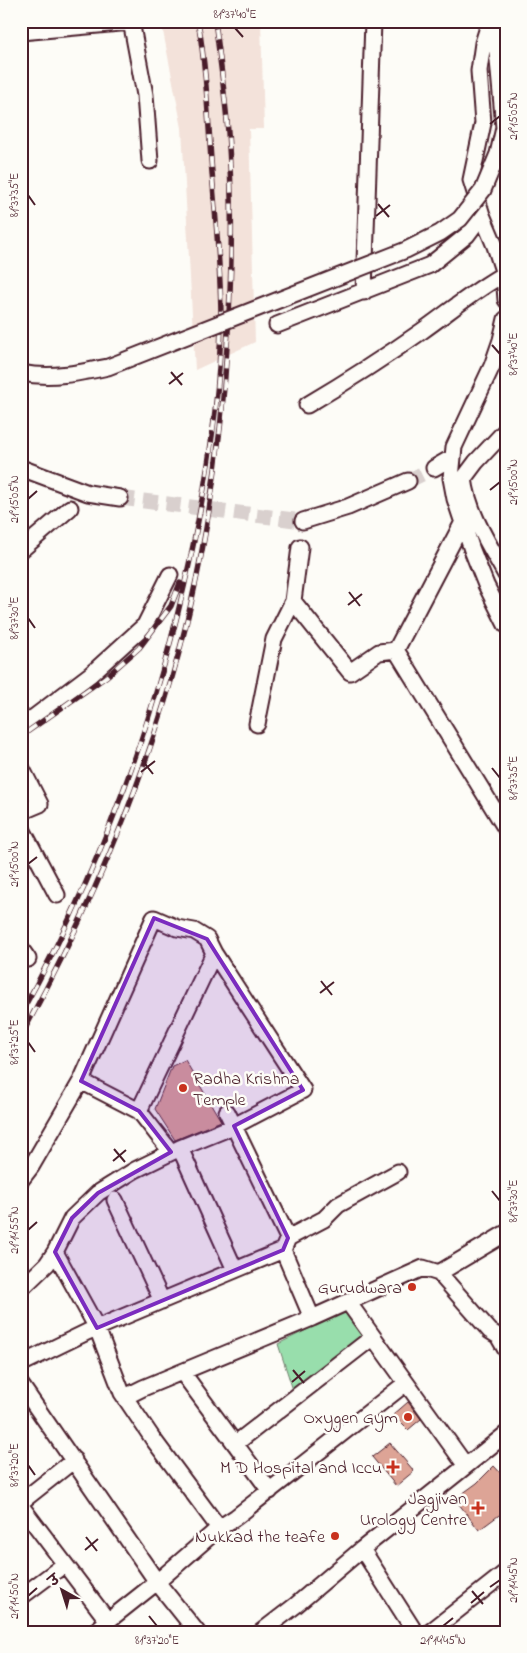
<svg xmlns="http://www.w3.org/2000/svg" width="527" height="1653" viewBox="0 0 527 1653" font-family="'Indie Flower','Playpen Sans Deva',sans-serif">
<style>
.built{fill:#f3e2da}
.green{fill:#98deac;stroke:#717e6c}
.building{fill:#dda496;stroke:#4a1f2b}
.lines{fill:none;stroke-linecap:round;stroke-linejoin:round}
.minor-tunnel{stroke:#d9d0ce;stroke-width:15;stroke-dasharray:15 8;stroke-linecap:butt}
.minor-casing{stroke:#4a1f2b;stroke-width:19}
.minor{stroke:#fdfcf7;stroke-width:15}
.rail-casing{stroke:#4a1f2b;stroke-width:5.5}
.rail{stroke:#fdfcf7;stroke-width:4;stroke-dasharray:11;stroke-linecap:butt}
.minor-bridge-casing{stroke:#4a1f2b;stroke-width:19;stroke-linecap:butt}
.minor-bridge{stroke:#fdfcf7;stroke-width:15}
.marked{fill:#7b2cbf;fill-opacity:0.2;stroke:#7b2cbf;stroke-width:4;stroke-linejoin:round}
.ticks{fill:none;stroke:#4a1f2b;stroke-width:2}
.poi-dot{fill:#c8321e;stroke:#fdfcf7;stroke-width:2}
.labels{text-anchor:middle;stroke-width:5;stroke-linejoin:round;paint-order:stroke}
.poi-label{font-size:18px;fill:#4a1f2b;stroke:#fdfcf7;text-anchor:end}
.neatline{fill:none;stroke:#4a1f2b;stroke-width:2}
.ticks-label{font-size:12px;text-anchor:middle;fill:#4a1f2b}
</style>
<rect width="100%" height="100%" fill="#fdfcf7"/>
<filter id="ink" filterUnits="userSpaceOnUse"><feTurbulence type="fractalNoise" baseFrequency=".02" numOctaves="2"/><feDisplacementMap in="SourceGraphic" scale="10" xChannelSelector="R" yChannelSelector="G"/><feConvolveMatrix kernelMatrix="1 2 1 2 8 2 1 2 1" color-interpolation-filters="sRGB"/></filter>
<g filter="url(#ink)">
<path class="built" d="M161,21H261L264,129H249L255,342L195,370L182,128Z"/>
<path class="green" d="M345,1311L362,1336L293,1390L278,1344Z"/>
<path class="building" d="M185,1060L221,1121L175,1140L155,1109L172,1066Z
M408,1402L421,1419L408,1430L393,1415Z
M390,1443L414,1471L396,1486L372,1457Z
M494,1466L506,1479V1510L479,1530L455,1499L477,1483Z"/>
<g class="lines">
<path class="minor-tunnel" d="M408,481L434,468
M120,498L303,521"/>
<defs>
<path id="minor" d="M131,21L145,95L150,161
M489,24L483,43L479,71L483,123L471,180L482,215L495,246L504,274L506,300
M494,27L498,60
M21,32L131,22
M364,292L373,21
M506,319L501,340L492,366L454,447L451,478L455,499L472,550L486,585L506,625
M277,325L430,265L467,235L482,215
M307,405C346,382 385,357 422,331C449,312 475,290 504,274
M506,430L476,462L464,478C468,513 489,544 506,575
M21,468L88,493L120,498
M434,468L453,457
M303,521L348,507L408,481
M21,550L70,508
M293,601L350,672L379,652L396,650L463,522
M396,650L506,829
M257,724L274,639L293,601L300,547
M21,727L91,674L145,625L170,575
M21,767L40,804L21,812
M21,827L57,895
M21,949L28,959
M81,1081L139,1111
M180,1148L235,1270
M21,1180L31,1167L81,1081L154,918L177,928L194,931L207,939L214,953
M115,1200L162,1301
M288,1238L324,1219L338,1205L398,1172
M283,1250L312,1318
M55,1252L97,1328L122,1393L153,1439L219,1528
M439,1273L490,1331L498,1336L506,1350
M21,1289L47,1264L55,1252L72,1218L98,1193L135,1170L180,1148L234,1126L303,1090L214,953L139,1111L171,1152
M348,1302L466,1466
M21,1364L87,1332L283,1250L288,1238L227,1112
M182,1372L270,1491
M21,1385L157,1582L197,1632
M125,1397L143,1388L312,1318L423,1268L439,1273L506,1233
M235,1444L373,1337
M21,1502L74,1460
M21,1506L108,1621
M362,1549L415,1632
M21,1597L65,1564
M94,1632L157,1582L219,1528L236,1517L406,1383
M261,1632L296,1605L362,1549L506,1434
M430,1632L506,1572"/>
</defs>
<use href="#minor" class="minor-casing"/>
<use href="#minor" class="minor"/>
<defs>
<path id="rail" d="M27,732L107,676L139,648L171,606L180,583
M21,1013C100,871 156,719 190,560C207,482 220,400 221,320C221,267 215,213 211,160C208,114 206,67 198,21
M21,1036C79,930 130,817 165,701C202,581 221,457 228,332C232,266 233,198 228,132C225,95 220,58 215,21"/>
</defs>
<use href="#rail" class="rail-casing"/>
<use href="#rail" class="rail"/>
<defs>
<path id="minor-bridge" d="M21,373C51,379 79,373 108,367L406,250L440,233L460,219L483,190L498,154L504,128L498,60"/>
</defs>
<use href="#minor-bridge" class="minor-bridge-casing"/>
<use href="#minor-bridge" class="minor-bridge"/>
</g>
</g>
<path class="marked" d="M154,918L207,939L303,1090L234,1126L288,1238L283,1250L97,1328L55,1252L72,1218L98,1193L171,1152L139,1111L81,1081Z"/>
<path class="ticks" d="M235,28L243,37M490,124L500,116M28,195L35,205M378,204L389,217M376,216L390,205M492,345L500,354M171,372L182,385M169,384L183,373M490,490L500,482M28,499L37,491M349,592L360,606M348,605L362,594M28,618L35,628M142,760L153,774M492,768L500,778M141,772L155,761M28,864L37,857M321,981L332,995M320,993L334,982M28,1042L35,1052M114,1149L125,1162M113,1161L126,1150M492,1191L500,1201M28,1230L37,1222M293,1370L304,1383M292,1382L305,1371M28,1465L35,1475M86,1537L97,1551M85,1550L98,1539M490,1587L500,1580M472,1591L483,1604M28,1596L37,1588M471,1603L484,1592M149,1616L157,1626M443,1626L453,1618"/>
<g class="poi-dot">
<circle cx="183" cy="1088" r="5"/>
<circle cx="412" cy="1287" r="5"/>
<circle cx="408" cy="1417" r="5"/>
<path d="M390.5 1459.5h5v5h5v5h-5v5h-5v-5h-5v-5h5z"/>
<path d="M475.5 1500.5h5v5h5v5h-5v5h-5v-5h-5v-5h5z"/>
<circle cx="335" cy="1536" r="5"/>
</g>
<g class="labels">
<g class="poi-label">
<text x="193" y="1084" text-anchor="start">Radha Krishna<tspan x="193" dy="21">Temple</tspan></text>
<text x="402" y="1293">Gurudwara</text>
<text x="398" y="1423">Oxygen Gym</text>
<text x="382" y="1473">M D Hospital and Iccu</text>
<text x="467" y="1504">Jagjivan<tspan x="467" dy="21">Urology Centre</tspan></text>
<text x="325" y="1542">Nukkad the teafe</text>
</g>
</g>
<rect width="527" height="1653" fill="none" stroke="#fdfcf7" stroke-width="55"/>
<g transform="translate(62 1590) rotate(321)" stroke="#fdfcf7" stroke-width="4" paint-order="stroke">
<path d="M0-4L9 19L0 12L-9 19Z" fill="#4a1f2b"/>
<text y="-8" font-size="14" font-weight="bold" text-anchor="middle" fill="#4a1f2b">उ</text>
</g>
<rect x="28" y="28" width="472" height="1598" class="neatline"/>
<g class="ticks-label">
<text x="235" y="18">81°37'40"E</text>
<text transform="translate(513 116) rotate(-90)" y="4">21°15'05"N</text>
<text transform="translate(14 195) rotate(-90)" y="4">81°37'35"E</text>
<text transform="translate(513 354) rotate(-90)" y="4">81°37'40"E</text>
<text transform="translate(513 482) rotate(-90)" y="4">21°15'00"N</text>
<text transform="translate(14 499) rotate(-90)" y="4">21°15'05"N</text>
<text transform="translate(14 618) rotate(-90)" y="4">81°37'30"E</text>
<text transform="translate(513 778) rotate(-90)" y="4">81°37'35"E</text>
<text transform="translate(14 864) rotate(-90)" y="4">21°15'00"N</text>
<text transform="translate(14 1042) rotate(-90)" y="4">81°37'25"E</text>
<text transform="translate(513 1201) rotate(-90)" y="4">81°37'30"E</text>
<text transform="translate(14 1230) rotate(-90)" y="4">21°14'55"N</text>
<text transform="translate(14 1465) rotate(-90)" y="4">81°37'20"E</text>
<text transform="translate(513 1580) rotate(-90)" y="4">21°14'45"N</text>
<text transform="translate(14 1596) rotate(-90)" y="4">21°14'50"N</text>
<text x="157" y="1644">81°37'20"E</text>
<text x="443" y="1644">21°14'45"N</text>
</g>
</svg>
